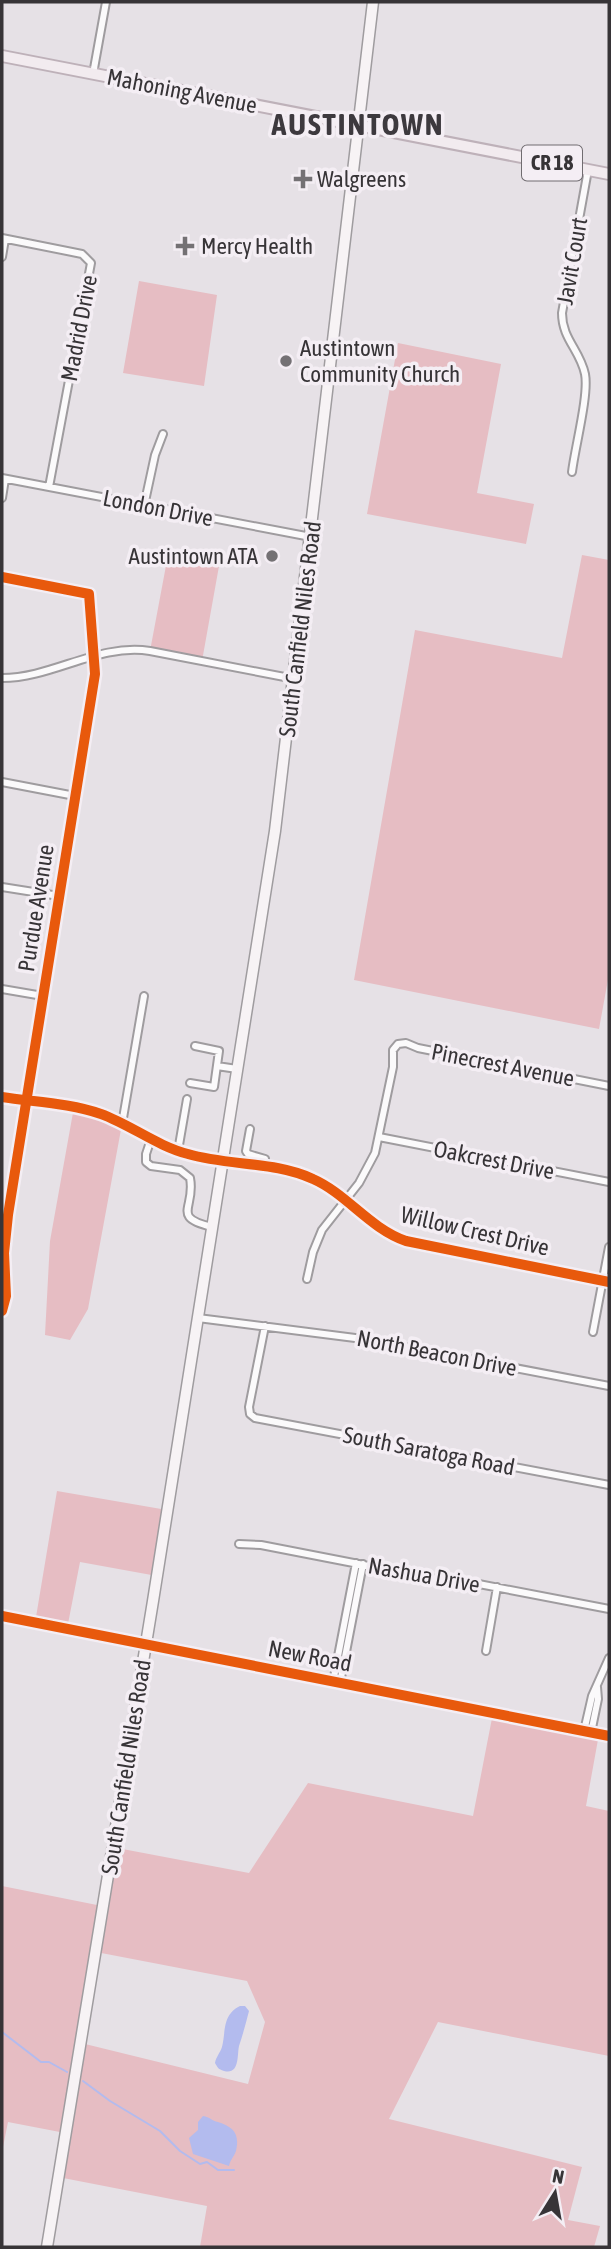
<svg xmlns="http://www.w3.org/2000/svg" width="611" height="2249" viewBox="0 0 611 2249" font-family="'Asap Condensed',sans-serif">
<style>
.green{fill:#e6bdc3;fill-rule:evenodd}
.water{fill:#b3bbee}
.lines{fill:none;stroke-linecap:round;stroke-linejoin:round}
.stream{stroke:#b3bbee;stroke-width:2}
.minor-casing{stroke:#9f9c9f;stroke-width:10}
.tertiary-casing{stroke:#9f9c9f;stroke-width:11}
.secondary-casing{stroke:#9f9c9f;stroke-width:13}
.primary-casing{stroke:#beb1b9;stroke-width:14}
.minor{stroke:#fbfafb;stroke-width:6}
.tertiary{stroke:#fbfafb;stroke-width:8}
.secondary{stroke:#f7f3f5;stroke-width:10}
.primary{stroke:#f2ebef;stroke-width:10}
.cycleway-casing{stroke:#f4eef4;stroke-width:15}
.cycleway{stroke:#e8590c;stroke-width:10}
.poi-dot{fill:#747174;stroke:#f4eef4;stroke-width:2.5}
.labels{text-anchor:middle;stroke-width:7;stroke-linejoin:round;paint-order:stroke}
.shield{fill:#f4eef4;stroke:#706c70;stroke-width:2}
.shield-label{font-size:21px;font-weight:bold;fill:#373437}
.street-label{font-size:23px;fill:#373437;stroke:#f4eef4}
.poi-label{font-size:23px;fill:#373437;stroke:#f4eef4;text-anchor:start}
.district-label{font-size:30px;font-weight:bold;letter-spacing:2px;fill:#3d393e;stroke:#f4eef4}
</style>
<rect width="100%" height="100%" fill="#e6e1e6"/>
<path class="green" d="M139,281L217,295L204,386L123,373Z
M398,343L501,364L477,493L534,504L526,544L367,514Z
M168,555L219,566L202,661L150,651Z
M582,555L609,560V974L599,1029L354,980L415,630L562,658Z
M74,1107L122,1124L88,1309L70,1340L45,1335L50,1241Z
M57,1491L167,1510L157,1576L80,1562L67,1629L35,1623Z
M493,1713L599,1734L586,1806L609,1811V2056L438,2022L389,2119L582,2167L568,2220L600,2226L594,2247H200L207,2206L58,2177L65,2133L8,2122L2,2152V1886L102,1906L112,1847L249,1873L308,1783L473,1816ZM96,1952L247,1981L265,2022L248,2084L81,2043Z"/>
<path class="water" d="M240,2006H245L249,2011C246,2023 243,2034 239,2046C237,2055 240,2075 224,2071C218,2069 218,2068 215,2063C216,2057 220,2053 222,2047C226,2031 222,2015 240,2006Z
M203,2116C210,2117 212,2121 218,2122C233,2127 240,2133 236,2151C234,2157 230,2160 229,2166L193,2154L189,2138L198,2130V2122Z"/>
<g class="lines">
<path class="stream" d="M2,2032L41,2062H49L67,2072
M83,2081L110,2101L160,2131L180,2151L200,2164L207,2162L218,2170H234"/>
<defs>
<path id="minor" d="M93,74L106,2
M2,238L82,254L91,263L49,487
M2,257L5,239
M572,472C575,447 589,395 585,374C580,350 562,339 562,313L588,170
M2,478L311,537
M2,498L5,479
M144,506L155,455L163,434
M2,577L89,594L95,674L8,1215L4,1253L6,1296L2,1311
M2,678C53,678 98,643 150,651L295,679
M2,782L75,796
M2,887L59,896
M2,989L43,996
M217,1066L237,1069
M190,1083L214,1087L219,1051L195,1046
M2,1097C34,1102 70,1103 101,1114C131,1125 157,1146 188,1154C228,1166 275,1161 313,1179C347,1194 369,1228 406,1241L609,1282
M122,1124L144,996
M250,1129L246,1151L248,1154L265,1159L264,1167
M379,1137L609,1182
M151,1139L146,1154V1162L151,1166L180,1170L190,1178C196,1208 170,1217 212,1227
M178,1151L187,1099
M307,1279L313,1252L322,1230L359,1183L375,1153L393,1067V1050L398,1044L406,1043L418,1048L609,1086
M198,1318L363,1339L609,1386
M265,1326L249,1407L250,1414L255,1418L609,1485
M593,1332L609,1247
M239,1544L261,1545L441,1580H458L609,1609
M486,1651L497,1587
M333,1682L356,1563
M340,1683L363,1564
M584,1731L592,1696L609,1658
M591,1733L598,1699L597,1687"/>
<path id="tertiary" d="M2,1616L609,1736"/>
<path id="secondary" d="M47,2247L153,1601L275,831L373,2"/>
<path id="primary" d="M2,56L609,174"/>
</defs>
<use href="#minor" class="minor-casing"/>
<use href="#tertiary" class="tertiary-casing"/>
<use href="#secondary" class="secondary-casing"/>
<use href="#primary" class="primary-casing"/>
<use href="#minor" class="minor"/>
<use href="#tertiary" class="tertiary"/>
<use href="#secondary" class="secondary"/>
<use href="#primary" class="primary"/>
<defs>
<path id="cycleway" d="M2,577L89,594L95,674L8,1215L4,1253L6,1296L2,1311
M2,1097C34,1102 70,1103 101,1114C131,1125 157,1146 188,1154C228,1166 275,1161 313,1179C347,1194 369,1228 406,1241L609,1282
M2,1616L609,1736"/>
</defs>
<use href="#cycleway" class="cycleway-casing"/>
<use href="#cycleway" class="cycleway"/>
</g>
<g class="poi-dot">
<path d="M299.5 168.5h7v7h7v7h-7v7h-7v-7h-7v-7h7z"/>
<path d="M181.5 235.5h7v7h7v7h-7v7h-7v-7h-7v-7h7z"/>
<circle cx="286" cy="361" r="7"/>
<circle cx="272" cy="556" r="7"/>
</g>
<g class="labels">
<rect class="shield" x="522" y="145.5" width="60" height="35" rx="5"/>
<g class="shield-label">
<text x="552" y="170">CR 18</text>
</g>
<g class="street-label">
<text transform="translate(182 91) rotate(11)" y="8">Mahoning Avenue</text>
<text transform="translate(572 261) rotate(-80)" y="8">Javit Court</text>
<text transform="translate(79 328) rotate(-79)" y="8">Madrid Drive</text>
<text transform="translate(158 508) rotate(11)" y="8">London Drive</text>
<text transform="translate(300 629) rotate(-83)" y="8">South Canfield Niles Road</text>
<text transform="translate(36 908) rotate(-81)" y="8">Purdue Avenue</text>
<text transform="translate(503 1065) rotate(11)" y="8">Pinecrest Avenue</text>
<text transform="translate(494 1160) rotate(11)" y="8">Oakcrest Drive</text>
<text transform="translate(475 1231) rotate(13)" y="8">Willow Crest Drive</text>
<text transform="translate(437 1353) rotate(11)" y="8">North Beacon Drive</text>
<text transform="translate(429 1451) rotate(11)" y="8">South Saratoga Road</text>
<text transform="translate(424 1575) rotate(10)" y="8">Nashua Drive</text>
<text transform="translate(310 1656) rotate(11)" y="8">New Road</text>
<text transform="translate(126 1767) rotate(-81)" y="8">South Canfield Niles Road</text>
</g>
<g class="poi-label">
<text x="317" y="187">Walgreens</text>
<text x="201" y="254">Mercy Health</text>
<text x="300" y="356">Austintown<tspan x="300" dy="26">Community Church</tspan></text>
<text x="258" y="564" text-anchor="end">Austintown ATA</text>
</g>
<g class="district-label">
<text x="358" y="135">AUSTINTOWN</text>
</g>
</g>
<rect width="611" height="2249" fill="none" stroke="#373437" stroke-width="7"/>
<g transform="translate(555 2193) rotate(11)" stroke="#f4eef4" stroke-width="5" paint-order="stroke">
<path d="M0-5L12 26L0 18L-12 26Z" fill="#373437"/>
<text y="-10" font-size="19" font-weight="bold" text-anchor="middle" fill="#373437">N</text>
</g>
</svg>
